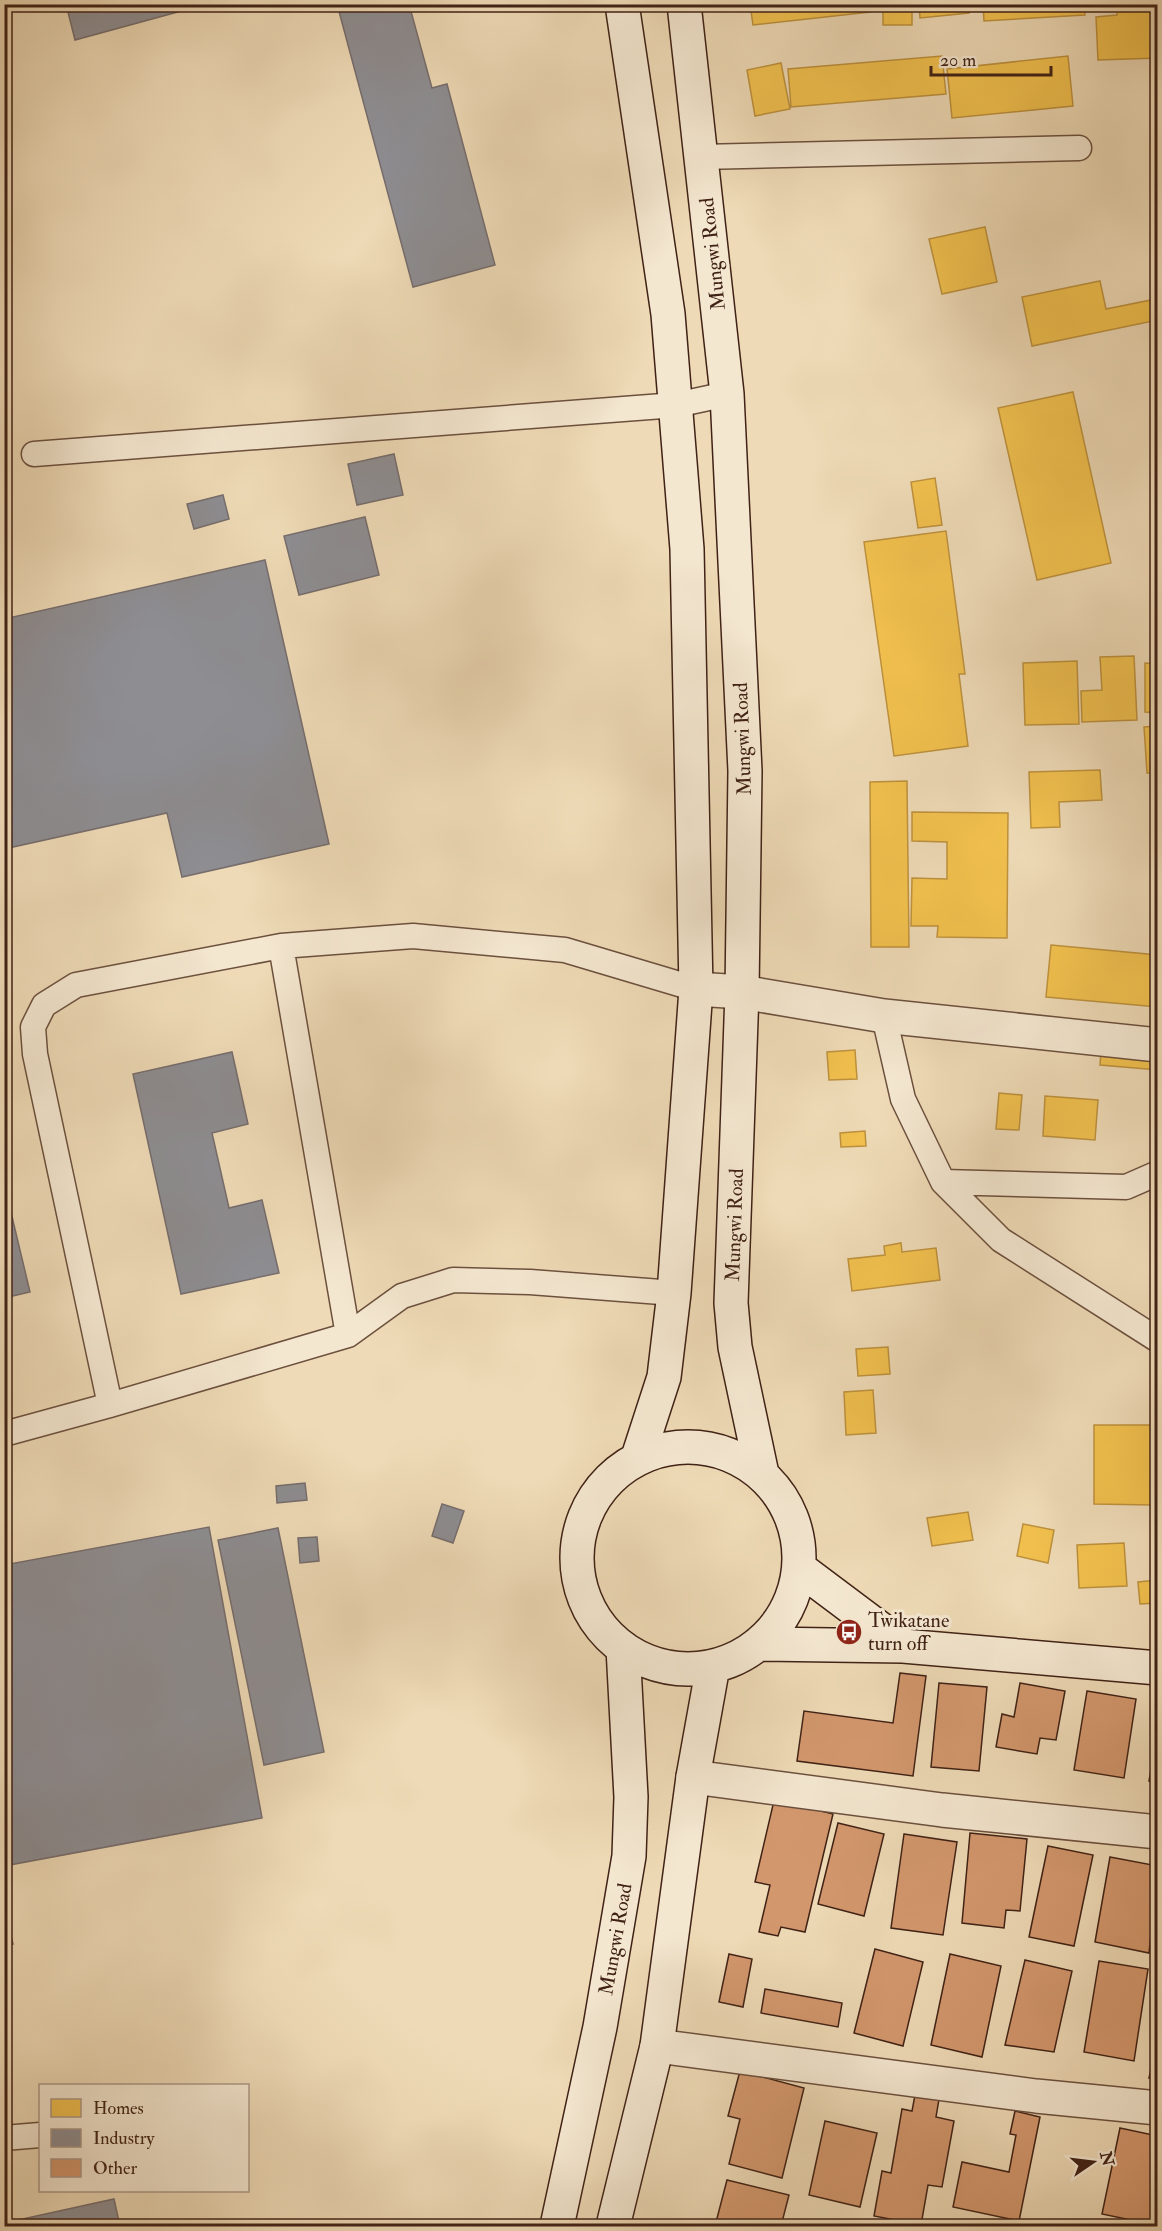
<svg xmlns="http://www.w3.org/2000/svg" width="1162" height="2231" viewBox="0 0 1162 2231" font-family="'IM FELL Double Pica',serif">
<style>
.homes{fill:#f2c14e;stroke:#bd913d;stroke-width:1.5}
.industry{fill:#8d8d92;stroke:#766d6d;stroke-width:1.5}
.building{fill:#d3976d;stroke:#402216;stroke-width:1.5}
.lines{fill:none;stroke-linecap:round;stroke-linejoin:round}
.service-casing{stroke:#6c503e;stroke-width:27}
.minor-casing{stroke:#6c503e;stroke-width:36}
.secondary-casing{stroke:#402216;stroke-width:36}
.service{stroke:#f4e7d0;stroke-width:24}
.minor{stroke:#f4e7d0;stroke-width:33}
.secondary{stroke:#f4e7d0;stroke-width:33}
.labels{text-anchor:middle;stroke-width:6;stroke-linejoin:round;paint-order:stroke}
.street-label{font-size:20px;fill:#402216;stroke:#f4e7d0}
.poi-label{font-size:20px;fill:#402216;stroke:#f4e7d0;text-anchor:start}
</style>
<rect width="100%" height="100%" fill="#eedab6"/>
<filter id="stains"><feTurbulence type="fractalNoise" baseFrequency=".00333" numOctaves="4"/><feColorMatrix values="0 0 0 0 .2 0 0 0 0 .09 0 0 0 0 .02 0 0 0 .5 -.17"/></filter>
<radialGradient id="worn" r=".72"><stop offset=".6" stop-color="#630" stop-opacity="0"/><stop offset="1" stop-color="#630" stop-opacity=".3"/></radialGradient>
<path class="homes" d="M750,4H869L870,12L753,25Z
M883,4H912V25H883Z
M919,4H968L969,13L920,18Z
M983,4H1084L1085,15L984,21Z
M1117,4H1158V58L1098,60L1096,17L1117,15Z
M942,56L946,94L791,107L788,69Z
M1068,56L1073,106L952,118L947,69Z
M781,63L790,109L755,116L747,70Z
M985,227L997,282L942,294L929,239Z
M1100,281L1106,309L1156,299L1158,320L1032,346L1022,297Z
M1073,392L1111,563L1037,580L998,408Z
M935,478L942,525L918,528L911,482Z
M946,531L965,674H959L968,746L894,756L864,542Z
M1134,656L1137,720L1082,722L1081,691L1102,690L1100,657Z
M1077,661L1079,724L1025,725L1023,663Z
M1145,663L1158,664V713L1145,712Z
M1158,726V773H1147L1144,727Z
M1100,770L1102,800L1059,802L1060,827L1031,828L1029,772Z
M907,781L909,947H871L870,782Z
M912,812L1008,813L1007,938L937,937L938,926H911L912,878L947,879V842L912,841Z
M1051,945L1158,955V1007L1046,997Z
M1102,1037L1158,1041V1070L1100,1065Z
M855,1050L857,1079L829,1080L827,1052Z
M999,1093L1022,1095L1019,1130L996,1129Z
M1045,1096L1098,1100L1095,1140L1043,1136Z
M865,1131L866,1146L841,1147L840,1133Z
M901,1243L902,1252L936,1248L940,1280L852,1291L848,1259L885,1255L884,1246Z
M888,1347L890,1374L858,1376L856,1349Z
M873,1390L876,1433L846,1435L844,1392Z
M1094,1425H1154L1153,1505L1094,1504Z
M968,1512L973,1540L932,1546L927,1518Z
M1023,1524L1054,1530L1048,1563L1017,1556Z
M1124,1543L1127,1586L1079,1588L1077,1545Z
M1158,1580V1603L1140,1604L1138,1582Z"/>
<path class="industry" d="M66,4H207L75,40Z
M337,4H409L432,88L447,84L495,265L413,287Z
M394,454L403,495L357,505L348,464Z
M223,495L229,519L194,529L187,504Z
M365,517L379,575L299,595L284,536Z
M265,560L329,844L182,877L167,813L4,849V619Z
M232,1052L248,1124L212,1133L229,1208L262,1200L279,1273L181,1294L133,1074Z
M4,1183L30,1292L4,1298Z
M305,1483L307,1500L277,1503L276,1486Z
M442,1504L464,1511L453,1543L432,1536Z
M209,1527L262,1818L4,1866V1565Z
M278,1528L324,1752L264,1765L218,1540Z
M317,1537L319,1561L300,1563L298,1538Z
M4,1908L13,1944L4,1945Z
M114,2199L120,2226H4V2223Z"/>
<path class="building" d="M900,1673L926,1676L913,1776L797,1761L804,1711L893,1723Z
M939,1683L987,1687L979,1771L931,1767Z
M1020,1683L1065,1691L1056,1740L1040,1738L1037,1754L996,1747L1002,1714L1014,1717Z
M1087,1691L1136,1699L1124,1778L1074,1770Z
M1158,1727V1782L1149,1781Z
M776,1792L806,1807L833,1814L805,1932L781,1927L778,1936L759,1932L770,1885L755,1882Z
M838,1823L884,1834L864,1916L818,1904Z
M970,1833L1027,1839L1020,1911L1006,1910L1004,1928L962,1923Z
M904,1834L957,1842L943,1935L891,1928Z
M1048,1846L1093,1855L1074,1946L1029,1937Z
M1110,1857L1158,1866L1149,1953L1095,1942Z
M875,1949L923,1962L903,2046L854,2033Z
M729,1954L752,1959L743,2007L719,2002Z
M950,1954L1001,1966L982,2057L931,2045Z
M1025,1960L1072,1971L1054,2052L1005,2045Z
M1099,1961L1148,1969L1134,2061L1084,2052Z
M765,1989L842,2003L838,2027L761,2013Z
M1158,2035V2079L1149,2078Z
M740,2071L804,2088L782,2178L729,2164L740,2119L728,2116Z
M915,2095L939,2099L936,2117L954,2121L942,2187L928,2185L921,2225L874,2216L882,2171L891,2173L902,2109L912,2111Z
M1015,2111L1040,2117L1019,2221L953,2207L962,2162L1009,2172L1016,2135L1010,2134Z
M825,2121L877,2133L860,2207L809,2195Z
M1120,2128L1158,2136V2186L1150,2224L1102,2214Z
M727,2180L789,2195L781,2226H715Z"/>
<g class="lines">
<defs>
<path id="service" d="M701,157L1079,148
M34,454L676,405L727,394
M281,946L348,1335
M884,1016L903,1099L943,1182L1001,1240L1158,1340
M943,1182L1126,1187L1158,1173
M110,1405L35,1054L33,1027L44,1005L76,985L281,946L413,936L565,950L696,989
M4,1434L110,1405L348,1335L402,1296L453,1280L530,1282L674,1293
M4,2138L40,2135"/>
<path id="minor" d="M696,989L742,992L884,1016L1158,1045
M693,1777L942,1810L1158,1832
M657,2046L1036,2096L1158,2108"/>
<path id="secondary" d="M622,4L668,314L687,549L696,989L674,1293L664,1377L638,1457
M684,4L727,394L745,771L742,992L731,1303L735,1347L762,1474
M577 1558a111 111 0 1 1 222 0a111 111 0 1 1-222 0Z
M799,1568L903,1646
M758,1644L903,1646L1158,1668
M557,2226L600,2027L629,1856L631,1797L623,1648
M613,2226L657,2046L693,1777L713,1666"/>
</defs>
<use href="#service" class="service-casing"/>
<use href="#minor" class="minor-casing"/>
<use href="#secondary" class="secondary-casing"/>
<use href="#service" class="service"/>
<use href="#minor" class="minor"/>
<use href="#secondary" class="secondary"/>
</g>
<defs>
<symbol id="bus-disc" viewBox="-11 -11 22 22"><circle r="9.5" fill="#8f2418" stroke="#f4e7d0"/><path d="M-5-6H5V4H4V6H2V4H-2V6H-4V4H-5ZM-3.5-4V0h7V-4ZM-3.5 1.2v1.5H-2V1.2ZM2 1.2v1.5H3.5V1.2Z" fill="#fff"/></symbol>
</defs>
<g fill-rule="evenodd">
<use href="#bus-disc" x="834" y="1617" width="30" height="30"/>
</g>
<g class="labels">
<g class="street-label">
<text transform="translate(712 254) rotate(-96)" y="7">Mungwi Road</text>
<text transform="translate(742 739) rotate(-92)" y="7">Mungwi Road</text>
<text transform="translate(734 1225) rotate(-88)" y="7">Mungwi Road</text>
<text transform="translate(615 1939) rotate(-80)" y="7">Mungwi Road</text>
</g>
<g class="poi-label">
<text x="868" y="1627">Twikatane<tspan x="868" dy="23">turn off</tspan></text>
</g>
</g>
<rect width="1162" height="2231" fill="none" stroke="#eedab6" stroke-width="24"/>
<rect x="6" y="6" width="1150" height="2219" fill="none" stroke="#402216" stroke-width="3"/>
<rect x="12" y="12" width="1138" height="2207" fill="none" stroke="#402216" stroke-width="1.5"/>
<rect x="39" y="2084" width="210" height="108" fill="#f4e7d0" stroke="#ac9886" stroke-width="1.5"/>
<rect x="51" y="2099" width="30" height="18" fill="#f2c14e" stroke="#ac9886" stroke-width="1.5"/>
<text x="93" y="2114" font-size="18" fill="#402216">Homes</text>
<rect x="51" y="2129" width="30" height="18" fill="#8d8d92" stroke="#ac9886" stroke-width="1.5"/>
<text x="93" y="2144" font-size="18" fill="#402216">Industry</text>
<rect x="51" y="2159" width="30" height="18" fill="#d3976d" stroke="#ac9886" stroke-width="1.5"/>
<text x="93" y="2174" font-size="18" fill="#402216">Other</text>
<g transform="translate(1093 2162) rotate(76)" stroke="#f4e7d0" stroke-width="4.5" paint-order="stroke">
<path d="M0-4.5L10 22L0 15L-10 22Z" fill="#402216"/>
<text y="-9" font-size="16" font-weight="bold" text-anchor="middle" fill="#402216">N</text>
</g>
<path d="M931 66v9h120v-9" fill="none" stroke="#402216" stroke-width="3"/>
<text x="940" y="66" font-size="18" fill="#402216" stroke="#f4e7d0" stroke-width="4.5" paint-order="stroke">20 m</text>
<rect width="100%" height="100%" filter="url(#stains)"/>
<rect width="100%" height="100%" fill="url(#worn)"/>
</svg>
